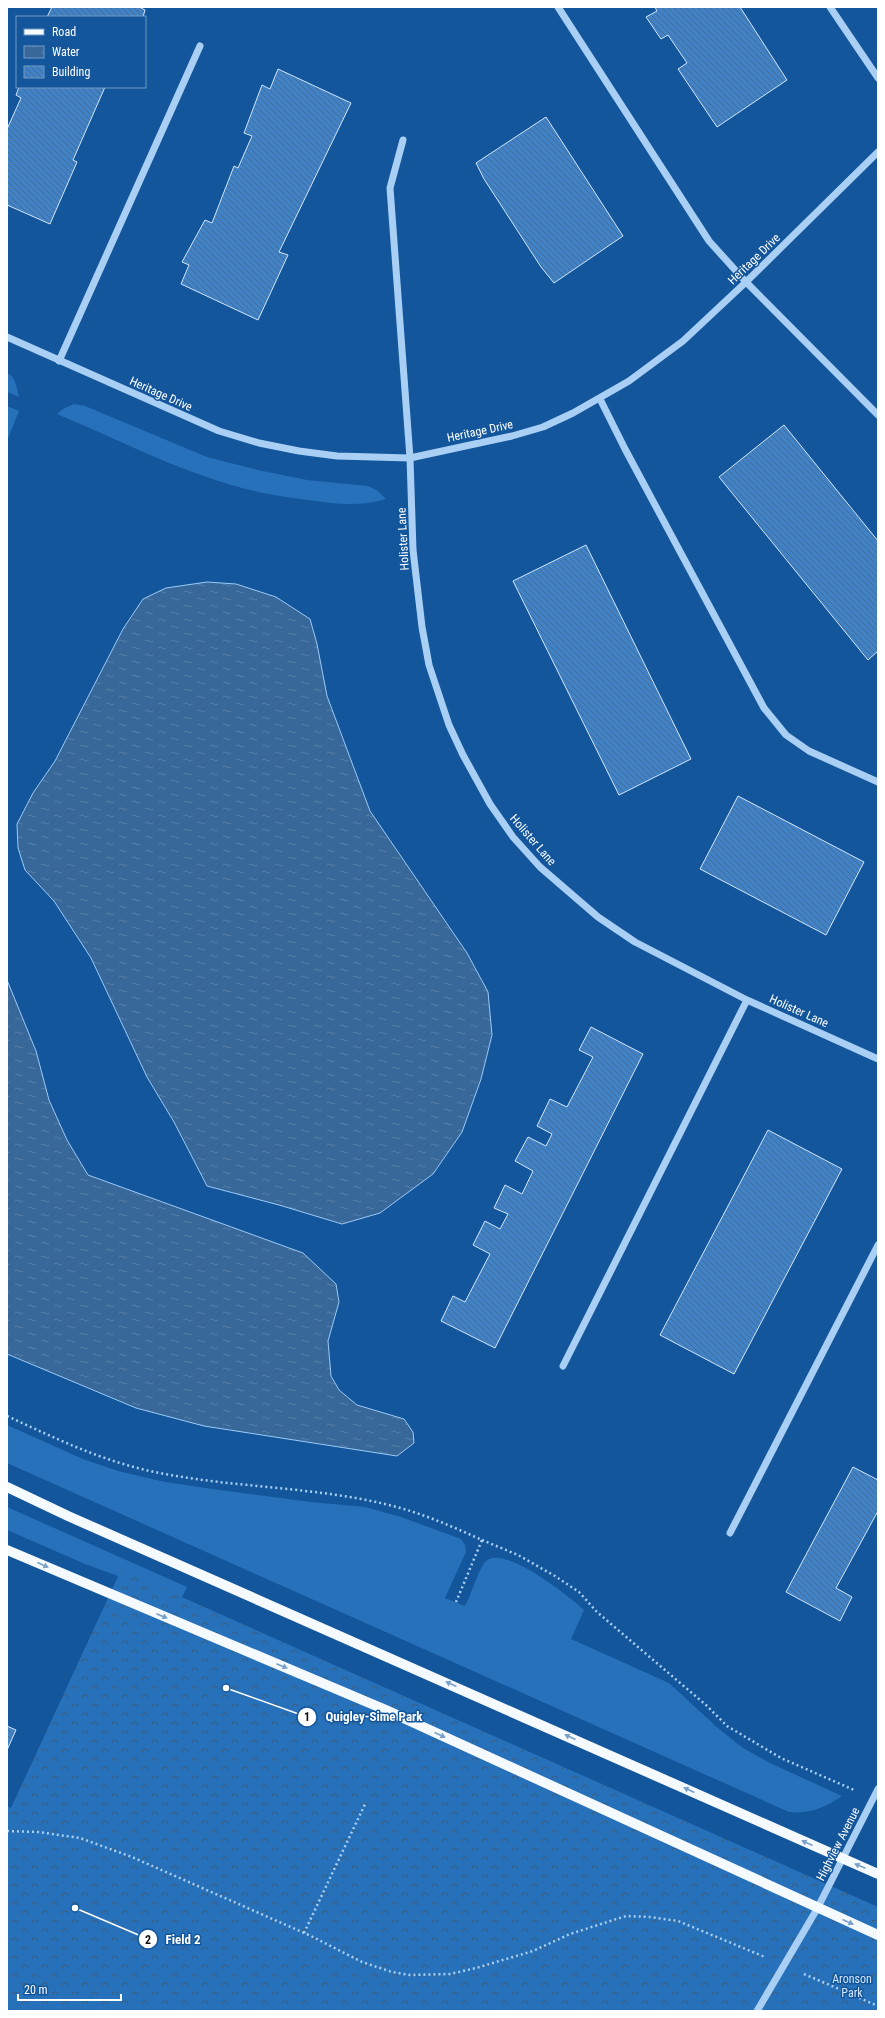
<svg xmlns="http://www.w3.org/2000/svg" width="885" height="2018" viewBox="0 0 885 2018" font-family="'Roboto Condensed',sans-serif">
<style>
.grass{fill:#2671ba}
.forest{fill:url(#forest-crowns)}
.water{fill:url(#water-ripples);stroke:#9bcaf7}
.building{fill:url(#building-back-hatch);stroke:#d1e7fd}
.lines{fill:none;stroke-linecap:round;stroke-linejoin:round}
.path{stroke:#a9cff4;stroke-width:2.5;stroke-dasharray:2 3;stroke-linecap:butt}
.minor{stroke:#a9cff4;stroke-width:7}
.major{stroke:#f5faff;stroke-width:10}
.oneway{fill:#79a0c9}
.labels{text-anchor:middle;stroke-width:3;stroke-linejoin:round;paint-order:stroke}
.street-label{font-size:12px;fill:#fff;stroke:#13569c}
.park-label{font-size:12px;fill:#d1e7fd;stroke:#13569c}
.leader{fill:none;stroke:#fff;stroke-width:1.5}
.callout-dot{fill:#fff;stroke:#13569c;stroke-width:1.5}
.mark-label{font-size:12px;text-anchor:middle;font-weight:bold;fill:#111}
.callout-label{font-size:13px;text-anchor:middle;font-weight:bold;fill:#fff;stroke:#13569c;stroke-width:3;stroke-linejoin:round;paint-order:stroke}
</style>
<defs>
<pattern id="forest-crowns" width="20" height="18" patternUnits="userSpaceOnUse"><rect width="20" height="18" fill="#2671ba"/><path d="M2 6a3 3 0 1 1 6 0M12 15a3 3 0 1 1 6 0" fill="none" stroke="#3b5d7e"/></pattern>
<pattern id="water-ripples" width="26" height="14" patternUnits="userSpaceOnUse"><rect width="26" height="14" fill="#38689a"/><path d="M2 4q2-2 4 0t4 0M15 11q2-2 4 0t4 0" fill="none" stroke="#567fa9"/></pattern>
<pattern id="building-back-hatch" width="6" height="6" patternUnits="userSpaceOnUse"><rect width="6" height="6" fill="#4082c5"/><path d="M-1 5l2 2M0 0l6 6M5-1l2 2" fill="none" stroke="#456c95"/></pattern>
</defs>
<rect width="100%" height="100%" fill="#13569c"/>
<path class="grass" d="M7,373C16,377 17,389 19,397L7,392Z
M74,404L85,406L207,457L258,470L307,480L368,486L378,491L386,499C360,507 335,504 308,500C293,498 278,496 263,493C192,478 124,442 57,414L63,409Z
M7,406L19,411L7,441Z
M7,1425L83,1459L118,1471L165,1482L227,1491L311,1502L365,1507L401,1517L461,1539L465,1545L466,1552L445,1598L465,1606C471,1596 479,1567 486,1561C504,1544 570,1597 584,1610L571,1639L669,1683L719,1729L743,1748L770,1763L842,1796C824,1808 811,1814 789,1812L7,1463Z
M7,1507L187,1587L181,1599L85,1564L7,1530Z"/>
<path class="forest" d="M121,1570L878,1907V2011H7V1806L11,1808Z"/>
<path class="water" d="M207,582L236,584L276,597L310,619L317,644L327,696L370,811L467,953L488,992L492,1035L481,1079L462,1132L433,1174L380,1213L342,1224L279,1205L207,1186L174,1122L147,1077L91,958L54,901L25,870L18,848L17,824L33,793L55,761L123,629L143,599L166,588Z
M7,980L36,1051L49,1100L67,1140L88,1175L303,1253L336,1284L339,1302L328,1341L331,1376L339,1390L357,1405L404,1419L413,1432L414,1443L397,1456L204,1426L136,1408L7,1354Z"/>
<path class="building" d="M52,7H139L145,10L143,17H47Z
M655,7H740L787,80L717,127L678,69L687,63L668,35L661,39L646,17L657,11Z
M278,69L351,103L279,252L288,255L258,320L181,284L189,265L182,262L205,220L212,223L234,166L238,168L252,136L244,133L262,85L270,89Z
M19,87H105L73,160L77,162L50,224L7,205V129L21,98L16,95Z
M546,117L623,236L554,283L541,267L484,179L476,163Z
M784,425L878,541V651L868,660L719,477Z
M586,545L691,759L619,795L513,581Z
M738,796L864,862L826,935L700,869Z
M591,1027L643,1054L495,1348L441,1321L453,1296L465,1302L490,1254L473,1245L485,1221L500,1229L508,1214L494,1208L505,1185L522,1194L533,1171L515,1161L528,1137L546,1146L552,1134L537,1126L550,1099L567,1107L593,1057L579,1050Z
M768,1130L842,1169L734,1374L660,1335Z
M853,1467L878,1480V1511L836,1588L852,1597L840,1621L786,1592Z
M7,1726L16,1730L7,1750Z"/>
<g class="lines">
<path class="path" d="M7,1416C59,1440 108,1464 165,1474C239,1488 316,1487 389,1505C422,1513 451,1526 482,1540L456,1602
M482,1540L518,1555L555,1576L579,1592L597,1612L706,1705L727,1726L781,1758L854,1790
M7,1831L38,1832L80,1838L132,1857L311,1936L362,1962L392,1972L410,1975L450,1974L476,1968L533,1951L570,1934L626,1916L650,1917L678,1921L765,1957
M304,1933L366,1802
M804,1974L878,2006"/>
<path class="minor" d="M558,7L709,241L746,282L878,415
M830,7L878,78
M403,140L390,188L410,458L413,550L422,627L429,665L449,725L463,755L490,804L513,837L540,867L598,917L635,942L747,1000L878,1059
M7,337L219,431L259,443L299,451L337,456L410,458L512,436L543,427L573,413L629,381L683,341L746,282L878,152
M59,361L200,46
M600,399L625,449L764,708L786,735L809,751L878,782
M563,1366L747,1000
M730,1533L878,1245
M757,2011L817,1909L878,1789"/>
<path class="major" d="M7,1487L68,1516L878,1874
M7,1550L386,1710L878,1935"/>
</g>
<defs><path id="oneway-solid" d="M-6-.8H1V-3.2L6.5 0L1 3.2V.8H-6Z"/></defs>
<g class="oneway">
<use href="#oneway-solid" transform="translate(43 1565) rotate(24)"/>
<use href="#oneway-solid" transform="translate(162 1616) rotate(23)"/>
<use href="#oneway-solid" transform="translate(282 1666) rotate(23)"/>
<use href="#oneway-solid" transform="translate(451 1684) rotate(-156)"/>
<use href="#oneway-solid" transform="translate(440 1735) rotate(25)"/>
<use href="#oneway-solid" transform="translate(570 1737) rotate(-156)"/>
<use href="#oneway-solid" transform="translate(689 1790) rotate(-156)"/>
<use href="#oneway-solid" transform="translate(807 1843) rotate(-156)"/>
<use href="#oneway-solid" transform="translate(860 1866) rotate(-157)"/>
<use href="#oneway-solid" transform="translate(848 1922) rotate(24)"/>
</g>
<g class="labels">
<g class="street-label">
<text transform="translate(754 259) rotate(-44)" y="4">Heritage Drive</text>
<text transform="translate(161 394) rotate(24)" y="4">Heritage Drive</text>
<text transform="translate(480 431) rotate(-12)" y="4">Heritage Drive</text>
<text transform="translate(403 539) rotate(-93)" y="4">Holister Lane</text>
<text transform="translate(533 840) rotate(49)" y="4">Holister Lane</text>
<text transform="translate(799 1011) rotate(24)" y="4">Holister Lane</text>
<text transform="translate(838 1844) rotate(-63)" y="4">Highview Avenue</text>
</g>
<g class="park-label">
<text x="852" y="1983">Aronson<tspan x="852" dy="14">Park</tspan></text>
</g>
</g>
<path class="leader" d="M226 1688L307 1717M75 1908L148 1939"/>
<g class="callout-dot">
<circle cx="226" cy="1688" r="4"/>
<circle cx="75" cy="1908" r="4"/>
<circle cx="307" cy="1717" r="10"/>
<circle cx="148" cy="1939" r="10"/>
</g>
<g class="mark-label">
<text x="307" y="1721">1</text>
<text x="148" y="1944">2</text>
</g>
<g class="callout-label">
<text x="374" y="1721">Quigley-Sime Park</text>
<text x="183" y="1944">Field 2</text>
</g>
<rect width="885" height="2018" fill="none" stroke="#ffffff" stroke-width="16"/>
<rect x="16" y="16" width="130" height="72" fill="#13569c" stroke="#719ac4"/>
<rect x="24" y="29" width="20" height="6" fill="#f5faff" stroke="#719ac4"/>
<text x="52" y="36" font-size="12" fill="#ffffff">Road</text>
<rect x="24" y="46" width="20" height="12" fill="url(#water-ripples)" stroke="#719ac4"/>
<text x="52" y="56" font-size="12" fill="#ffffff">Water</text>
<rect x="24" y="66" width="20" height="12" fill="url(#building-back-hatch)" stroke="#719ac4"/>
<text x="52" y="76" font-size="12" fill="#ffffff">Building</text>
<path d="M18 1994v6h103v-6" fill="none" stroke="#ffffff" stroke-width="2"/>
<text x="24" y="1994" font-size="12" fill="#ffffff" stroke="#13569c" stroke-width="3" paint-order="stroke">20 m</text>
</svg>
